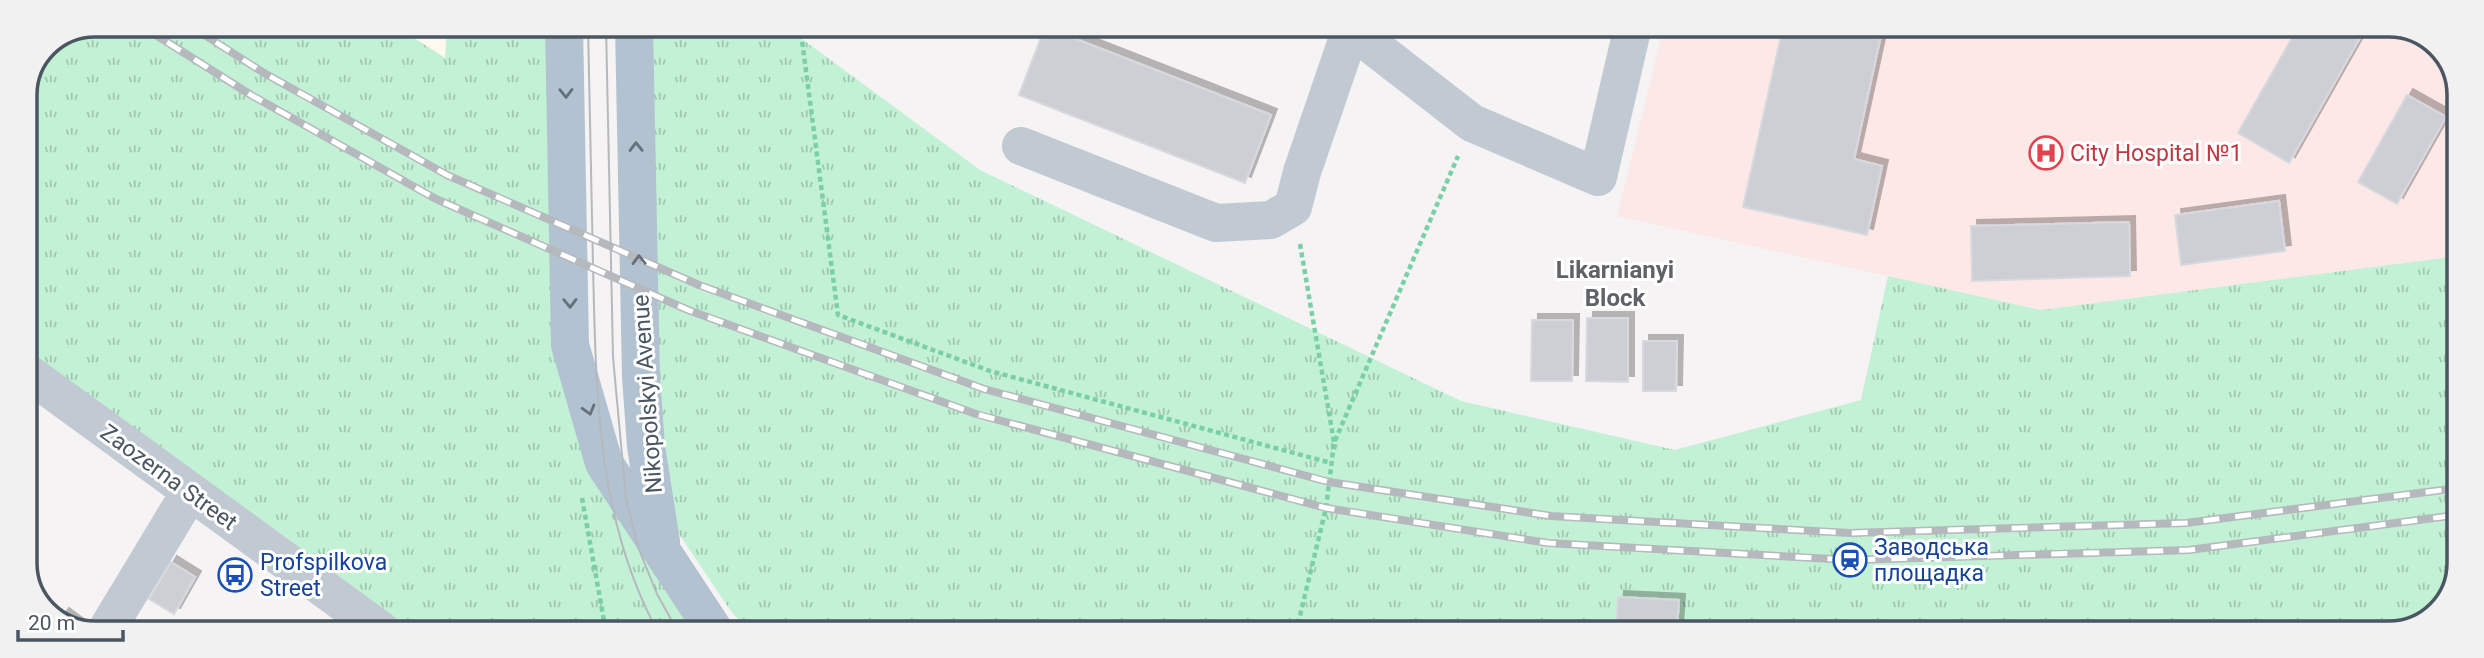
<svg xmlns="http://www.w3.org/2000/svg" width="2484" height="658" viewBox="0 0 2484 658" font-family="Roboto,sans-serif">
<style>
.commercial{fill:#fdf9ef}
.medical{fill:#fce8e6}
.grass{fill:url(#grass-tufts)}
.building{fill:#cdcfd5;stroke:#d7d9de;stroke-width:2;filter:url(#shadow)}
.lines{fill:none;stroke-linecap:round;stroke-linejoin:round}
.path{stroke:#7ad0a6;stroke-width:4.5;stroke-dasharray:5 3.5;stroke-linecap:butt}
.minor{stroke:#c1cad2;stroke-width:38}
.major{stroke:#b3c2d1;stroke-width:38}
.tram{stroke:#b5b8bd;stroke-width:2}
.rail-casing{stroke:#b5b8bd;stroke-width:8}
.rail{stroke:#fff;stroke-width:5;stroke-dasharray:16;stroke-linecap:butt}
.oneway{stroke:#64717d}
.labels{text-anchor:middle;stroke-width:6;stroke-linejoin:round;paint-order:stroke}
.health-label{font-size:23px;fill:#be3a42;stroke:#fff;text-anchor:start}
.street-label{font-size:23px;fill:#4a5661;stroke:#fff}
.transit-label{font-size:23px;fill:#164399;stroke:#fff;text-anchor:start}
.neighbourhood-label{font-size:24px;font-weight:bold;fill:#5f6368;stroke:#fff}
.rim{fill:none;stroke:#4a5661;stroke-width:3.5}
</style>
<defs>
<pattern id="grass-tufts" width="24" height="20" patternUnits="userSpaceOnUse" patternTransform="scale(1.75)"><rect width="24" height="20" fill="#c3f1d5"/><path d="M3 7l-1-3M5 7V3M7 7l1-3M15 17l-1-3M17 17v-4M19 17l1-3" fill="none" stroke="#a0c6b0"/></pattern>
<filter id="shadow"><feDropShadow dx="6" dy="-6" stdDeviation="0" flood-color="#0004"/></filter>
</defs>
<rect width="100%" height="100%" fill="#f5f3f3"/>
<path class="commercial" d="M394,25H447L446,58Z"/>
<path class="medical" d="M1664,26L2407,27L2442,49L2459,90V256L2041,310L1617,216Z"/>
<path class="grass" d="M95,25H394L445,58L447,25H550L557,343L712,632L382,631L25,371V95L45,45Z
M648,25H783L980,170L1461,401L1675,450L1861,400L1888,276L2041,310L2459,256L2457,581L2432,619L2389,633L749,632L730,610L675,528L660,442Z"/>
<path class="building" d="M1783,26H1883L1854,159L1882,166L1867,235L1743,207Z
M1045,27L1271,115L1245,183L1019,95Z
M2298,27H2366L2289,163L2238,133Z
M2407,95L2446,117L2397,204L2358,182Z
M2279,201L2285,251L2181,265L2175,215Z
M2129,222L2130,276L1972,281L1971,226Z
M1587,318H1628V382L1586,381Z
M1532,320H1573L1572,381H1531Z
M1643,341H1677L1676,391H1643Z
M171,562L195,577L174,614L149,599Z
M1618,597L1679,600L1677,630L1616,627Z
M63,614L86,631H77L59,620Z
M1262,629L1263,632H1231Z"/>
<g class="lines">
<path class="path" d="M800,25L838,315L990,371L1331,463
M1300,244L1334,442
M582,498L606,632
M1296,632L1326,508L1334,443L1458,156"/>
<path class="minor" d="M1347,26L1472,123L1598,177L1633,26
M1021,146L1216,223L1271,220L1293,207L1302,172L1352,26
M25,371L382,631
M106,631L190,492"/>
<path class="major" d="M564,25L570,345L604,463L715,632
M634,25L641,377L646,446L661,542"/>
<path class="tram" d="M588,25C590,105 592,185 593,264C596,390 596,519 658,632
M606,25L613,357L626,499L638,547L657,594L678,632"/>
<defs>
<path id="rail" d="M140,25L251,95L436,199L688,310L976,414L1326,508L1548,543L1850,560L2189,550L2457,515
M189,25L264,73L447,175L699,285L984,389L1329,482L1551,516L1850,533L2186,523L2458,488"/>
</defs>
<use href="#rail" class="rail-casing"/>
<use href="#rail" class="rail"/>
</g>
<defs><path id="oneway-chevron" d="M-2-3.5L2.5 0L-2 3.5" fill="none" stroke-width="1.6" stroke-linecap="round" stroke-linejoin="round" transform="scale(1.75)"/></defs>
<g class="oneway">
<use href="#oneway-chevron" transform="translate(566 93) rotate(89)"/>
<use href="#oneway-chevron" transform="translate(636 147) rotate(-91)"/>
<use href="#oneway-chevron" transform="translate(639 260) rotate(-91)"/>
<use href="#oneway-chevron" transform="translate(570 303) rotate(89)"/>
<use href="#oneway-chevron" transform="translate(589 410) rotate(74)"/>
</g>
<defs>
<symbol id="hospital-ring" viewBox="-11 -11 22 22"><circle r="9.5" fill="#fff" stroke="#e0444e" stroke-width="1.5"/><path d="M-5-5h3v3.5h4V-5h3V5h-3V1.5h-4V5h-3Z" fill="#e0444e"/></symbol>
<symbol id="station-ring" viewBox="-11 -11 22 22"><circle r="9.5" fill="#fff" stroke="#1a4fb4" stroke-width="1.5"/><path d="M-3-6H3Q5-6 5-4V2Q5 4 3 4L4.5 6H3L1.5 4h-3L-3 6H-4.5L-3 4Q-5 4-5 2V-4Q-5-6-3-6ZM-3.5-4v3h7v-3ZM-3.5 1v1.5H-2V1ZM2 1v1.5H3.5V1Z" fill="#1a4fb4"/></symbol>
<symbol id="bus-ring" viewBox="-11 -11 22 22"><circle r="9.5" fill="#fff" stroke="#1a4fb4" stroke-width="1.5"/><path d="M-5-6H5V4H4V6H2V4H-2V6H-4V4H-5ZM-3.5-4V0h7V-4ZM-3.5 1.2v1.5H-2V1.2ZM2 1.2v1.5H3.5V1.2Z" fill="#1a4fb4"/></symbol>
</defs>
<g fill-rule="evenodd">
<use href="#hospital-ring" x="2027" y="134" width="38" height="38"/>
<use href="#station-ring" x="1831" y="541" width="38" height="38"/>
<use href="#bus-ring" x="216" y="556" width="38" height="38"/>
</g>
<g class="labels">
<g class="health-label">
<text x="2070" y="161">City Hospital №1</text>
</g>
<g class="street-label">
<text transform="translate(647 394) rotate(-94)" y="8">Nikopolskyi Avenue</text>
<text transform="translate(169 477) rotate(36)" y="8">Zaozerna Street</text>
</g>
<g class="transit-label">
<text x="1874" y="555">Заводська<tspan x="1874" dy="26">площадка</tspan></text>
<text x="260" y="570">Profspilkova<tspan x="260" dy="26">Street</tspan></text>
</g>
<g class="neighbourhood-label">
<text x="1615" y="278">Likarnianyi<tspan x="1615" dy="28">Block</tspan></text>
</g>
</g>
<path d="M0 0H2484V658H0ZM95 37H2389A58 58 0 0 1 2447 95V563A58 58 0 0 1 2389 621H95A58 58 0 0 1 37 563V95A58 58 0 0 1 95 37Z" fill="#f1f1f2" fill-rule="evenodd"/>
<path class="rim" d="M95 37H2389A58 58 0 0 1 2447 95V563A58 58 0 0 1 2389 621H95A58 58 0 0 1 37 563V95A58 58 0 0 1 95 37Z"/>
<path d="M18 630v10h105v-10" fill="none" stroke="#4a5661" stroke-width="3.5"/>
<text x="28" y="630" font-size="21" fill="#4a5661" stroke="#ffffff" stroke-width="5" paint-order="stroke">20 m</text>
</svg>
